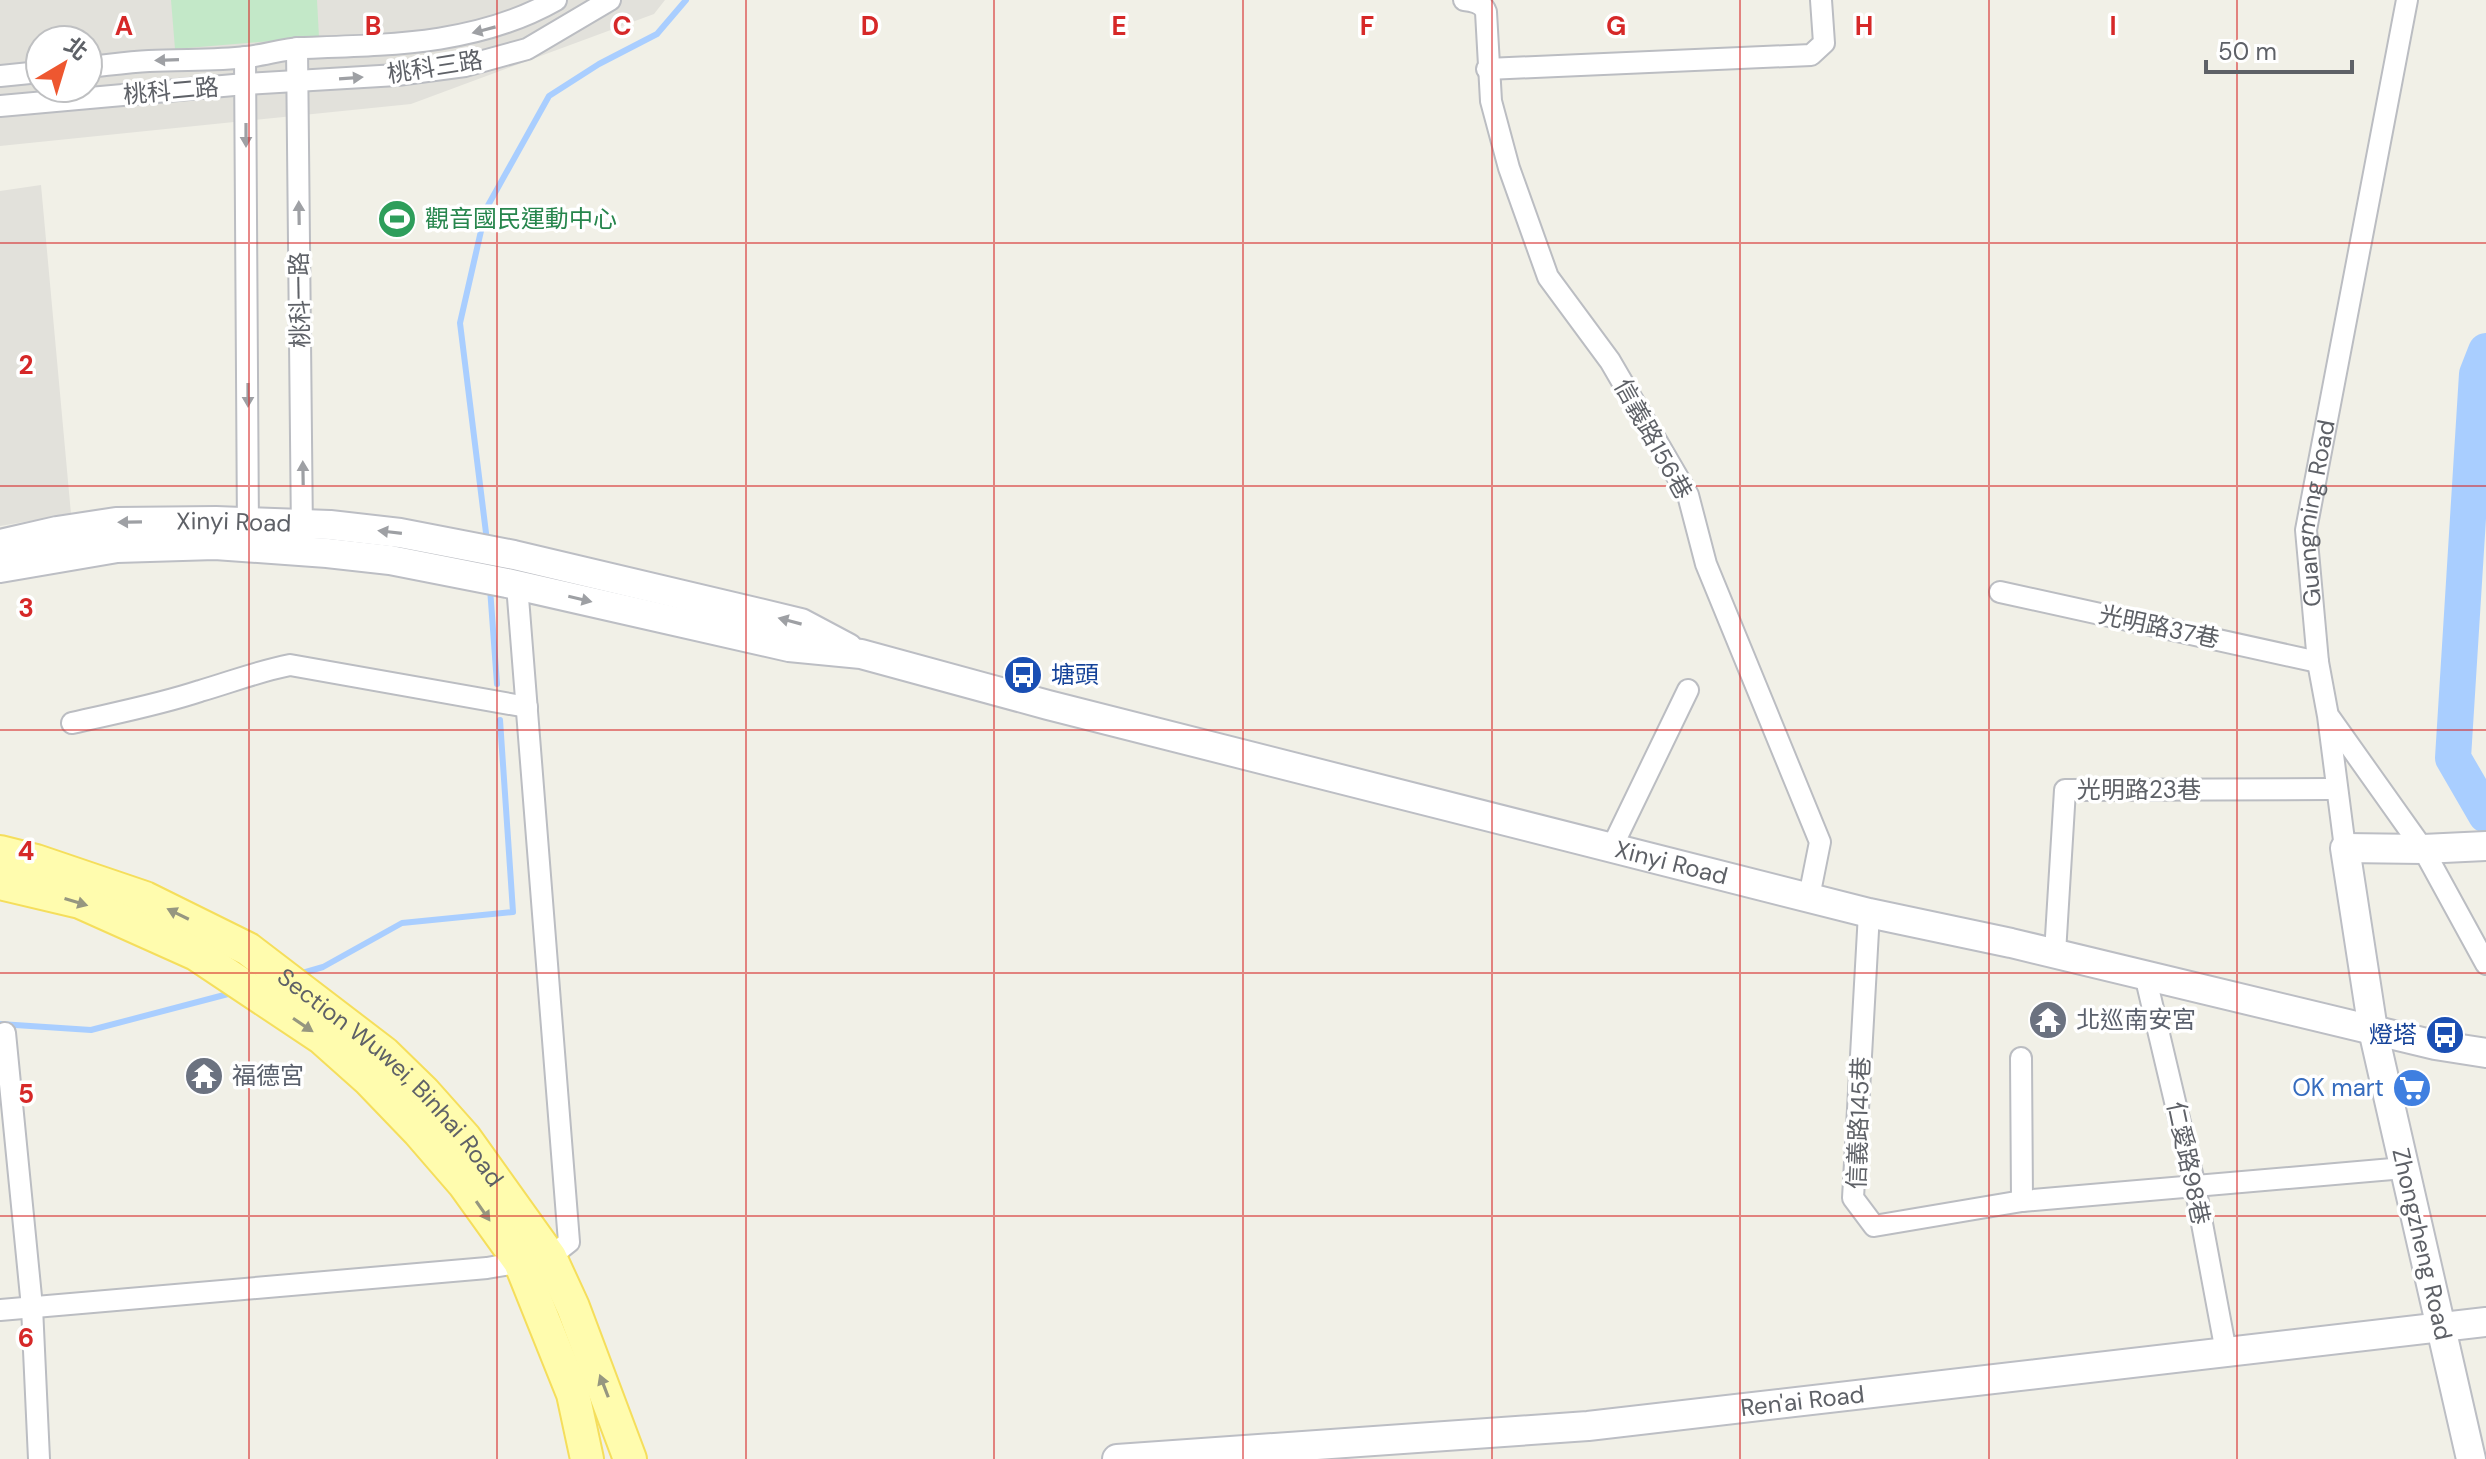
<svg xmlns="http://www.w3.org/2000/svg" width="2486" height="1459" viewBox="0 0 2486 1459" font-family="'DM Sans','Noto Sans TC',sans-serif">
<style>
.industrial{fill:#e2e1db;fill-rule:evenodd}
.green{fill:#c3e8c8}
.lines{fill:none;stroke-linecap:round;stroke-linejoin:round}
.stream{stroke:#a9ceff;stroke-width:6}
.river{stroke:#a9ceff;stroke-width:36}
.street-casing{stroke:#bbbdc2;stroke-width:24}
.secondary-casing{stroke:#bcbec4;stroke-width:32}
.primary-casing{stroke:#f5de5c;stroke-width:36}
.street{stroke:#fff;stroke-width:20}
.secondary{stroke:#fff;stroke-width:28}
.primary{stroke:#fffcae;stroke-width:32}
.oneway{fill:#9ea0a4}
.oneway2{fill:#969780}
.grid{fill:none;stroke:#d62828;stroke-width:2;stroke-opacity:0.55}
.labels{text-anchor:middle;stroke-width:7;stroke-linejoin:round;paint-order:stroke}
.street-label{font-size:24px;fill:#5e6167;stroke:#fff}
.leisure-label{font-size:24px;fill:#27864d;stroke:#fff;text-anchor:start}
.transit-label{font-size:24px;fill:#164399;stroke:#fff;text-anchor:start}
.worship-label{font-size:24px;fill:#5b616d;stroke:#fff;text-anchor:start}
.shop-label{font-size:24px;fill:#366cbe;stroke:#fff;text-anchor:end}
.grid-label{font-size:26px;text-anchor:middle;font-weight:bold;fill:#d62828;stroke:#fff;stroke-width:7;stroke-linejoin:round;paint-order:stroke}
</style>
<rect width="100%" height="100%" fill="#f1f0e7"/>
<path class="industrial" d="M0,0H665L654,14L411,104L0,146ZM40,40H88V88H40Z
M41,185L71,514L0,526V191Z"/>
<path class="green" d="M171,0H317L319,37L175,49Z"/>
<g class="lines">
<path class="stream" d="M487,541L460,323L486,209L549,96L599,64L657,34L686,0
M490,588L497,684
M299,974L323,967L402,923L513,912L500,720
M0,1024L91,1030L228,994"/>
<path class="river" d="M2486,351L2477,374L2453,758L2486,815"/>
<defs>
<g id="street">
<path d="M1464,0C1474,1 1483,3 1486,12L1491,101L1509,168L1548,277L1610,361L1688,495L1706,564L1820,842L1809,897"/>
<path d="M297,48L302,535"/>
<path d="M245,57L248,533"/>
<path d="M88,67C108,65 129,62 149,61C181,59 214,61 247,57C265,55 283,49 301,48C388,45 477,45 556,0"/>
<path d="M1487,69L1811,55L1824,43L1821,0"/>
<path d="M0,76L40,72"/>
<path d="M0,106L245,84L397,75L465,66L527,49L610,0"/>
<path d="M2000,592L2318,662"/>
<path d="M2330,718L2423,849L2486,964"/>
<path d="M72,723C115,713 158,705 200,691C231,682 259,671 290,665L527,707"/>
<path d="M1612,847L1688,690"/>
<path id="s1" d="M2345,848L2328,716L2318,662L2306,530L2407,0"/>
<path d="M1869,913L1853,1198L1874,1226L2022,1201L2404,1168"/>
<path d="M2055,953L2065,790L2329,789"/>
<path d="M2145,975L2195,1186L2226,1352"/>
<path d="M5,1033L32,1307L39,1459"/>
<path d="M2021,1058L2022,1201"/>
<path d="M0,1310L487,1268L550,1257L569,1242L517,585"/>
</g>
<g id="secondary">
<path id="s2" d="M0,544L57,531L116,522L216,521L330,525L400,533L514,555L801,623L848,648"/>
<path id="s3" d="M0,568L117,548L215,545L327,553L390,560L507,583L789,647L861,654L1048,705L1869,913L2011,943L2435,1045L2486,1053"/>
<path id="s4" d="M1117,1459L1588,1426L2486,1322"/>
<path d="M2471,1459L2373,1030L2345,848L2423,849L2486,846"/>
</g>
<g id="primary">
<path id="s5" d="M0,852L36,861L145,898L248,949L384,1053L424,1092L465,1138L550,1257L573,1307L630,1459"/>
<path d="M0,883L80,902L196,954L322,1038L368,1079L419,1132L464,1184L520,1262L573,1394L587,1459"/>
</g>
</defs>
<use href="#street" class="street-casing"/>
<use href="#secondary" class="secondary-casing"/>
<use href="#primary" class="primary-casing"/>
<use href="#street" class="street"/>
<use href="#secondary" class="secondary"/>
<use href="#primary" class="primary"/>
</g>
<defs><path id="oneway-solid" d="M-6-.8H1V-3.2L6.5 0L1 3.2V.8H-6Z" transform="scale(2)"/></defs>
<g class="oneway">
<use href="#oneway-solid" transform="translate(484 30) rotate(165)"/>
<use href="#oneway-solid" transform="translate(167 60) rotate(178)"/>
<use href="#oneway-solid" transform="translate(351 78) rotate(-4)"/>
<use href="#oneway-solid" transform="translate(246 135) rotate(90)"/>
<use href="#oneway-solid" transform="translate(299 213) rotate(-91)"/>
<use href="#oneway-solid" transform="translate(248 395) rotate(90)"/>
<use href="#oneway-solid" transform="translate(303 473) rotate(-91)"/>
<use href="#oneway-solid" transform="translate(130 522) rotate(179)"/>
<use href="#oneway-solid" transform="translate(390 532) rotate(-173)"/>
<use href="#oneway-solid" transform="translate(580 599) rotate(13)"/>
<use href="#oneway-solid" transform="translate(790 621) rotate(-165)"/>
</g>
<g class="oneway2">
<use href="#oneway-solid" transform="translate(76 902) rotate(17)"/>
<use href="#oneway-solid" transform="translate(178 914) rotate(-154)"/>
<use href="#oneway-solid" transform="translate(303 1025) rotate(34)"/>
<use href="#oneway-solid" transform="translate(483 1211) rotate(55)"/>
<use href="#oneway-solid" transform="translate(604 1386) rotate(-111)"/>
</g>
<path class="grid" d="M249,0V1459M497,0V1459M746,0V1459M994,0V1459M1243,0V1459M1492,0V1459M1740,0V1459M1989,0V1459M2237,0V1459M0,243H2486M0,486H2486M0,730H2486M0,973H2486M0,1216H2486"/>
<defs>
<symbol id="stadium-disc" viewBox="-11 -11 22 22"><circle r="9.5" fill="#2e9e5b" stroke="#fff"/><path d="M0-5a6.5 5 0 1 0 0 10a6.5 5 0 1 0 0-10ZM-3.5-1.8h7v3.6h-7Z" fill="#fff"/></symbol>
<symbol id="bus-disc" viewBox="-11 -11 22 22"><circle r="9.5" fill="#1a4fb4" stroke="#fff"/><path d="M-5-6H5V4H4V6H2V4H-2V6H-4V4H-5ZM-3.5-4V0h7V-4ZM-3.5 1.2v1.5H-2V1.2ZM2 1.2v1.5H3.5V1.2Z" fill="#fff"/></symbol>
<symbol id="temple-disc" viewBox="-11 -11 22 22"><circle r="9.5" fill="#6b7280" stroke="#fff"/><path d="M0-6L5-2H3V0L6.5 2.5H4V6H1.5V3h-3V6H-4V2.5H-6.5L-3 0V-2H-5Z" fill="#fff"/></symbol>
<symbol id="supermarket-disc" viewBox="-11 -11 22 22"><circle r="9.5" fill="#3f7fe0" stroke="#fff"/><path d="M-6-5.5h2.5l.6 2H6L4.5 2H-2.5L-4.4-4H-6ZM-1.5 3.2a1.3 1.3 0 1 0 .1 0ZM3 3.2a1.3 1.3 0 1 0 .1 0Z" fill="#fff"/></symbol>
</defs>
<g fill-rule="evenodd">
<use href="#stadium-disc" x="375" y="197" width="44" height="44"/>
<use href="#bus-disc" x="1001" y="653" width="44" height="44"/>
<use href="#temple-disc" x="2026" y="998" width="44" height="44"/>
<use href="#bus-disc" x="2423" y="1013" width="44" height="44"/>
<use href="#temple-disc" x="182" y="1054" width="44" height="44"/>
<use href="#supermarket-disc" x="2390" y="1066" width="44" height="44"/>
</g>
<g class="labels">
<g class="street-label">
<text transform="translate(435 67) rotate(-9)" y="8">桃科三路</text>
<text transform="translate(171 91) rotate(-5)" y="8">桃科二路</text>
<text transform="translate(300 300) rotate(-91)" y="8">桃科一路</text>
<text transform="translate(1653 439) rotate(61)" y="8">信義路156巷</text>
<text dy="8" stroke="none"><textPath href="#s1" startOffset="338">Guangming Road</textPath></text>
<text dy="8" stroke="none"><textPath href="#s2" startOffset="236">Xinyi Road</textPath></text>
<text transform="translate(2159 627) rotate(12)" y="8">光明路37巷</text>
<text x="2139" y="798">光明路23巷</text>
<text dy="8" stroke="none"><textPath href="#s3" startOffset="1710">Xinyi Road</textPath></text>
<text dy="8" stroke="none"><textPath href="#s5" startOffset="460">Section Wuwei, Binhai Road</textPath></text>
<text transform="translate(1859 1123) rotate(-88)" y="8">信義路145巷</text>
<text transform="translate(2188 1163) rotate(78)" y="8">仁愛路98巷</text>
<text transform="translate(2422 1244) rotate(77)" y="8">Zhongzheng Road</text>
<text dy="8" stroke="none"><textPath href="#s4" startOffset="688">Ren'ai Road</textPath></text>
</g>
<g class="leisure-label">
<text x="425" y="227">觀音國民運動中心</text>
</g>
<g class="transit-label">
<text x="1051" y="683">塘頭</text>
<text x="2417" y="1043" text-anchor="end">燈塔</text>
</g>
<g class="worship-label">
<text x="2076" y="1028">北巡南安宮</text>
<text x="232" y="1084">福德宮</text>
</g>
<g class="shop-label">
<text x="2384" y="1096">OK mart</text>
</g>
</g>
<g class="grid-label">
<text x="124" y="35">A</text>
<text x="373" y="35">B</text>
<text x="622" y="35">C</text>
<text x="870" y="35">D</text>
<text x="1119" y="35">E</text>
<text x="1367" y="35">F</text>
<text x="1616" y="35">G</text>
<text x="1864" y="35">H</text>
<text x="2113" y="35">I</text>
<text x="26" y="374">2</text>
<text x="26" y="617">3</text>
<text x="26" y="860">4</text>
<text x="26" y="1103">5</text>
<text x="26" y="1347">6</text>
</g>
<g transform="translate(64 64) rotate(38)"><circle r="38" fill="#ffffff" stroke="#bfc0c2" stroke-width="2"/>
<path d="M0-6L14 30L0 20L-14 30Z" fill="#ee5730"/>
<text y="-12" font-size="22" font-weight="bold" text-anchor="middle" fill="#5e6167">北</text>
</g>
<path d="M2206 60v12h146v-12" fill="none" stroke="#5e6167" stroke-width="4"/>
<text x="2218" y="60" font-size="24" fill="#5e6167" stroke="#ffffff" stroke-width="6" paint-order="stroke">50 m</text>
</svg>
